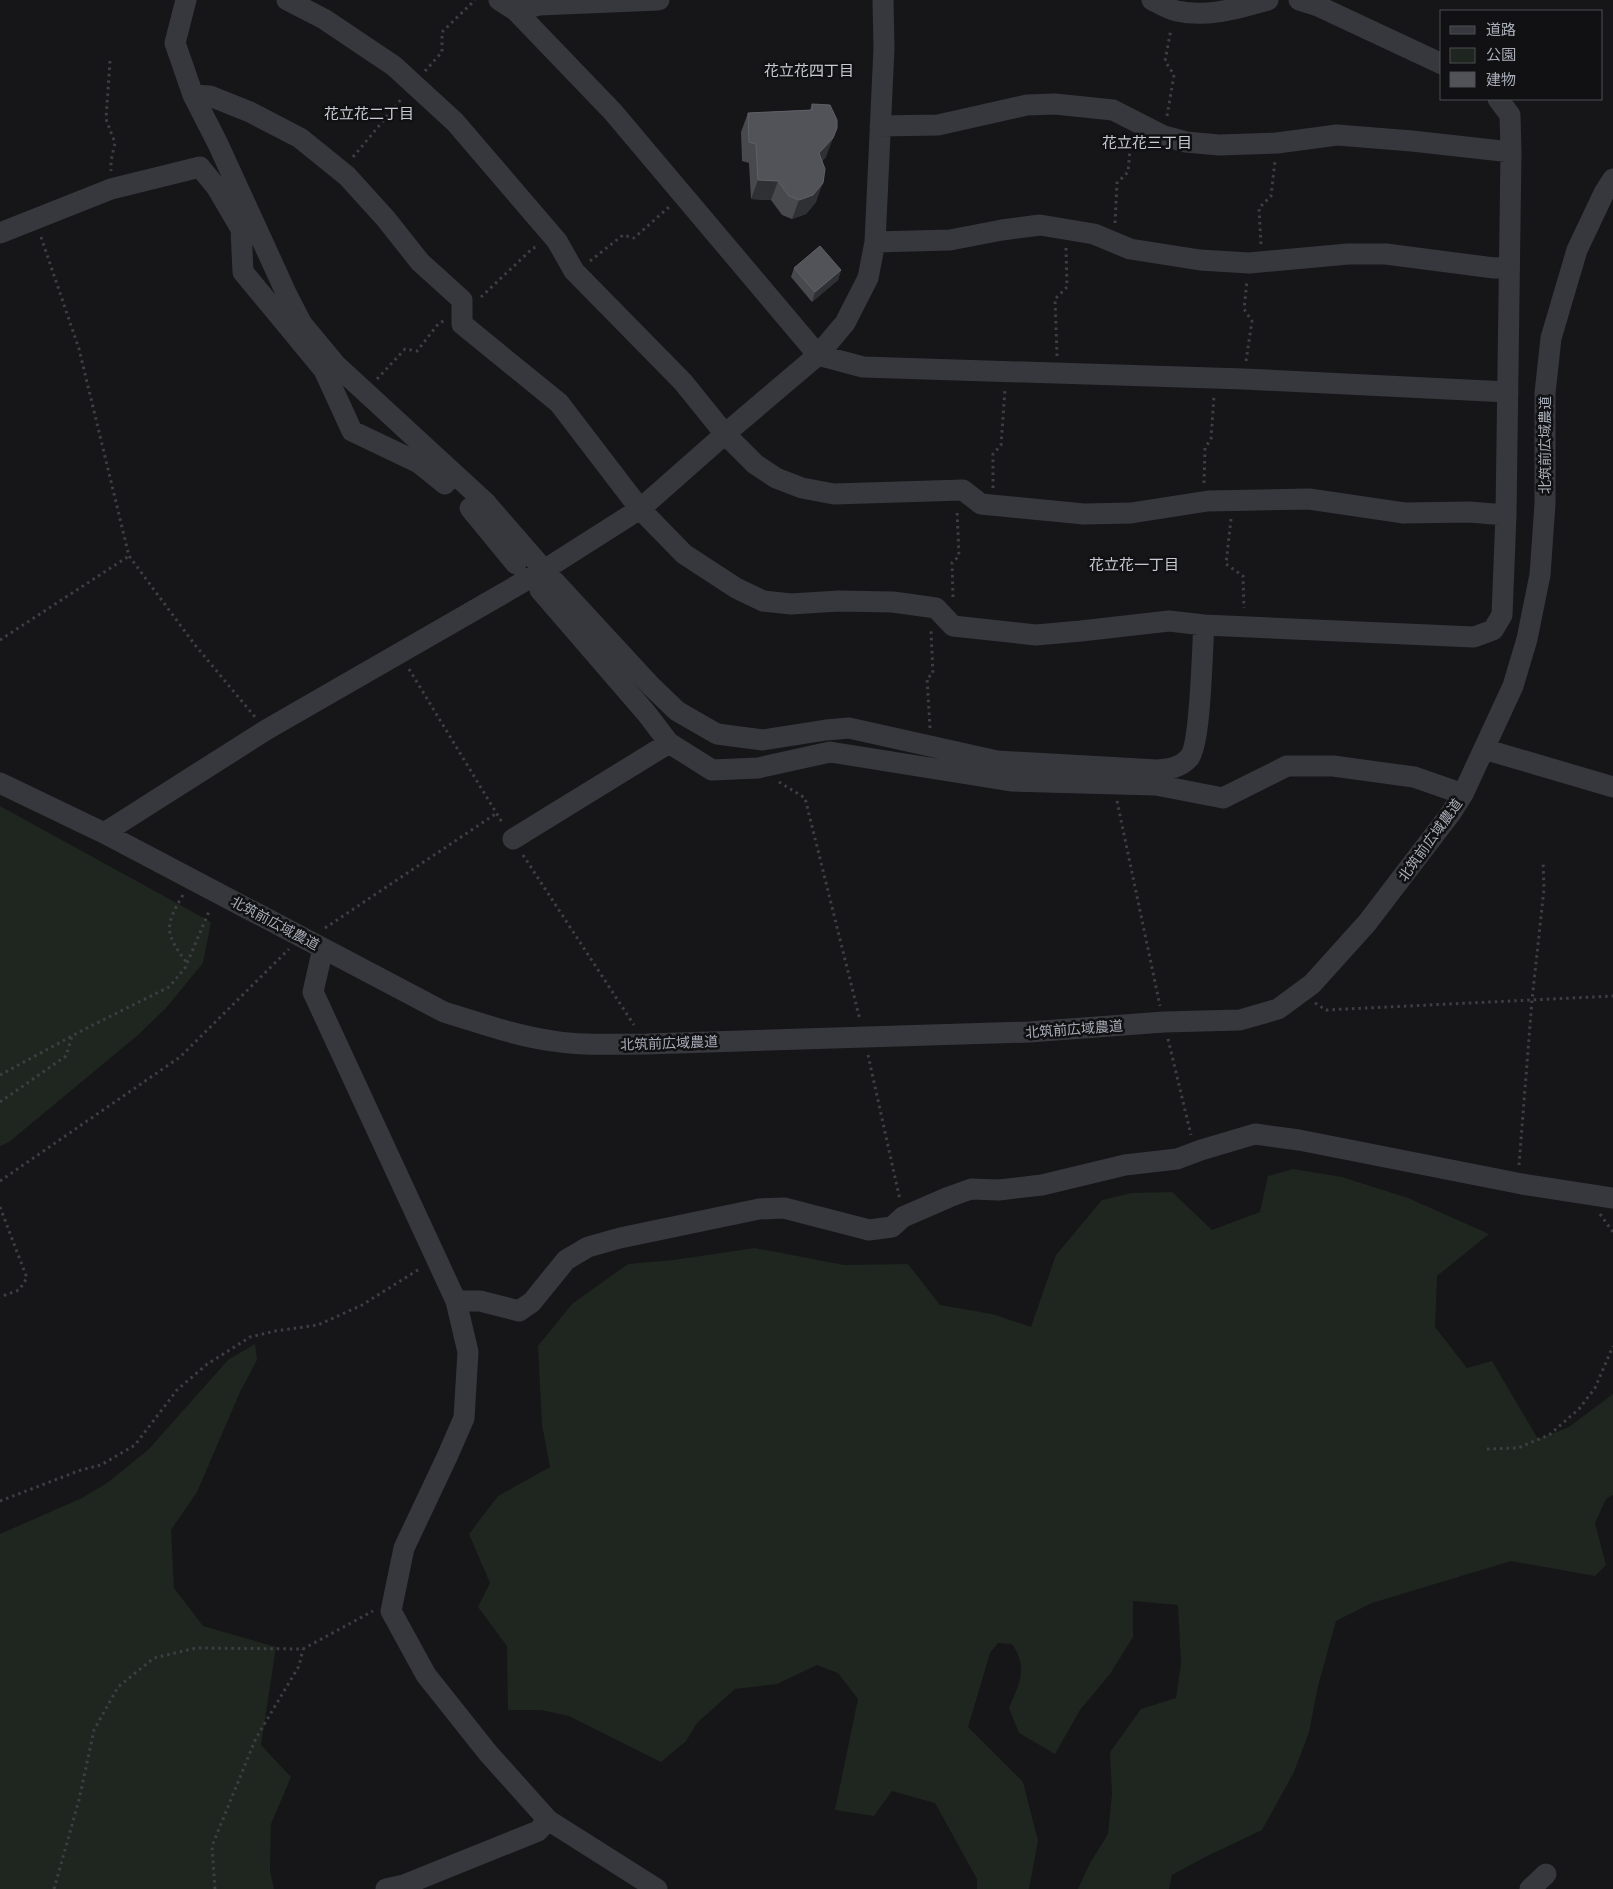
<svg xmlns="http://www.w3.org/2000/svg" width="1613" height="1889" viewBox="0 0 1613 1889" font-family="Raleway,'Noto Sans JP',sans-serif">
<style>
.green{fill:#1e261f}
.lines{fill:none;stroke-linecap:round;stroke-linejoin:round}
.path{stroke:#3d3f44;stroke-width:3;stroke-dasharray:2.5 4;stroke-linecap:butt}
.minor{stroke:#37383d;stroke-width:21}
.wall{fill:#47494d}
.shaded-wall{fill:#2f3033}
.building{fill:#525359;stroke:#5f6168}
.labels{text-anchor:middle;stroke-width:5;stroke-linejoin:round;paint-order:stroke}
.street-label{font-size:14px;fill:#a8adb8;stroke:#111113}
.neighbourhood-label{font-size:15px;fill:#c9ccd4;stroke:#111113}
</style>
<rect width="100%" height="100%" fill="#161618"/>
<path class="green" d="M0,806L211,922L203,963L166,1008L138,1035L9,1142L0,1146Z
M1293,1169L1342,1177L1408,1198L1489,1234L1437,1276L1435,1327L1467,1368L1492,1361L1538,1439L1569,1427L1613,1394V1495L1606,1499L1595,1523L1606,1565L1595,1576L1511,1561L1372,1603L1336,1621L1318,1686L1309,1732L1294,1772L1262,1830L1205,1857L1172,1875L1169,1889H1078L1090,1863L1108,1834L1112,1794L1110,1752L1141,1709L1176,1698L1181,1663L1178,1605L1133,1601V1637L1110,1674L1080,1710L1055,1754L1019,1733L1009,1708C1019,1684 1029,1668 1012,1644L998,1643L990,1653L968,1727L1023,1782L1038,1841L1029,1889H977V1879L935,1803L892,1791L874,1816L835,1810L858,1699L838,1673L817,1665L777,1684L735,1689L697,1723L686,1741L661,1762L569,1716L541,1710H508L507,1646L478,1607L490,1583L469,1534L498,1496L550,1467L542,1425L538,1346L572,1304L628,1264L673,1260L755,1248L844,1265L908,1264L940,1305L992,1314L1031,1327L1056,1255L1102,1200L1132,1193L1172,1192L1212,1230L1260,1212L1268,1176Z
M255,1344L257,1360L240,1392L197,1492L171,1530L174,1588L203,1626L276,1647L261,1745L291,1777L271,1824L270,1871L274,1889H0V1534L82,1498L107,1483L148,1450L228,1360Z"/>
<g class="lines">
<path class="path" d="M110,61L106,119L115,143L111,161V171
M425,71L442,52V32L475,0
M1167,116L1174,75L1165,61L1171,29
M353,157L403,97
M1115,223L1117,183L1128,172L1131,139
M41,237L79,349L129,556L195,645L255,717
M1261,244L1259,208L1271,196L1275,161
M590,261L623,235L634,238L669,207
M481,297L533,248L538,247
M1057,356L1055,299L1067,287L1066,248
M1246,361L1252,321L1244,309L1247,281
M377,379L405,349L417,351L439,323L444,321
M1204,483L1205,448L1211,439L1214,396
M993,488V454L1001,445L1005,390
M1231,519L1226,564L1243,576L1244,608
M953,597L952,563L959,556L957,509
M0,640L129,556
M409,669L503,824
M930,728L927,678L933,674L931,631
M779,782L805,798L860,1020
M1117,801L1160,1006
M523,855L634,1025
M183,895C164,926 165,934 187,963
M325,928L497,813
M1315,1003L1326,1010L1613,996
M1168,1039L1191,1135
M868,1055L900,1200
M0,1075L85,1029L169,987L185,968L210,909
M0,1102L66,1056L72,1036
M1519,1165L1532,1000L1544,889L1543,861
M0,1181L180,1057L289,949
M0,1207L27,1278L19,1290L0,1297
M1600,1214L1613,1232
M1487,1449L1518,1448L1549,1435L1579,1409L1595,1388L1613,1346
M0,1501L81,1470L101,1465L135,1445L177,1390L206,1365L250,1337L275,1331L318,1325L362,1305L421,1268
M54,1889L79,1800L94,1730L118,1687L154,1658L196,1648L303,1649L373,1611
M215,1889L212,1846L256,1738L299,1666L303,1649"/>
<path class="minor" d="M186,0L175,43L193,95L218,144L287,295L302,324L336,365L485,502L544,570L651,686L677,711L717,734L763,740L826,730L849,728L997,761L1157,770C1169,769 1180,768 1189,758C1201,745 1202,648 1204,625
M287,0L324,19L394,66L455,122L557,241L574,271L683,382L725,434L755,464L776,478L802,488L834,494L963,490L981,504L1084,514L1131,513L1208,501L1309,499L1404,513L1469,512L1506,515
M499,0L516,11L613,112L818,355L863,367L1244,379L1508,392
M1152,0C1160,4 1168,9 1177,11C1208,18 1238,8 1268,0
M1299,0L1318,6L1442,64
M516,11L539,5L659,0
M193,95L210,96L250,112L300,138L347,176L386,219L420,262L462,300V324L559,403L640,509L684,554L736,588L763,601L791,604L839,601L893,602L936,608L953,626L1036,635L1081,631L1169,621L1204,625L1474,637L1493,630L1502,615L1506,515L1511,152L1510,115L1498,99
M880,126L938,125L1027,105L1055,104L1113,110L1164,136L1186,142L1219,145L1277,143L1337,135L1412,141L1511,152
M0,233L111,189L200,167L217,188L241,229L243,272L324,370L352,431L419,463L445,484
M875,242L950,240L1002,230L1040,225L1094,234L1130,249L1200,260L1249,263L1348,254H1386L1494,268L1509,267
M470,508L516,564
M540,590L647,714L669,743L712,770L758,768L830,752L1011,781L1156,785L1223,798L1287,766H1333L1414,777L1463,794
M1484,749L1613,787
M0,783L104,833L444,1012C480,1023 516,1036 553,1041C584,1046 615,1044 646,1044L1029,1032L1164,1022L1240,1020L1278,1009L1312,984L1367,923L1451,813L1463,794L1513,686L1527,639L1540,575L1545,504V393L1551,338L1577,250L1604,193L1613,179
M104,833L266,730L544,570L640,509L725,434L818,355L845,323L868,278L875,242L884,48L883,0
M513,839L669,743
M323,948L313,992L456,1301L468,1352L464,1418L447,1457L404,1548L391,1611L426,1675L488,1753L548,1820L657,1889
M456,1301H480L519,1311L532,1302L566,1260L588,1247L620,1238L759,1209L784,1208L869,1230L892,1227L903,1217L949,1197L971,1189L999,1190L1042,1185L1125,1165L1177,1159L1201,1150L1255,1134L1299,1140L1522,1184L1613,1198
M386,1889L404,1885L538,1831L548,1820
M1530,1889L1546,1874"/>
</g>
<path class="wall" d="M812,104L826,157L822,161L816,202L806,214L792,219L782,215L771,200L751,199L749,163L742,161L741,132L748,113L810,110Z
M794,268L841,270L838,280L812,302L791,277Z"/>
<path class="shaded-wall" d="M837,128L826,157L812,172L819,153Z
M758,180L778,181L771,200L751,199Z
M823,183L816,202L806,214L792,219L799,200Z
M841,270L838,280L812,302L815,292Z"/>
<path class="building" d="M812,104L830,105L837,120V128L833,138L819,153L825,169L823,183L813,195L799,200L789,196L778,181L758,180L756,144L749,142L748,113L812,110Z
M820,246L841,270L815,292L794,268Z"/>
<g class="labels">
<g class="street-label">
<text transform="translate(1545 445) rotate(-90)" y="5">北筑前広域農道</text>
<text transform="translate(1430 840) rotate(-54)" y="5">北筑前広域農道</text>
<text transform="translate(275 923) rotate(28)" y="5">北筑前広域農道</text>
<text transform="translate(1074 1029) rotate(-4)" y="5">北筑前広域農道</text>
<text transform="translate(669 1043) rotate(-2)" y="5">北筑前広域農道</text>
</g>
<g class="neighbourhood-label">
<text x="809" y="76">花立花四丁目</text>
<text x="369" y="119">花立花二丁目</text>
<text x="1147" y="148">花立花三丁目</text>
<text x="1134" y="570">花立花一丁目</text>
</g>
</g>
<rect x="1440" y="10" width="162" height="90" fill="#111113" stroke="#4d4f55"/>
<rect x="1450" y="26" width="25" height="8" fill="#37383d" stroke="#4d4f55"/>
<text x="1486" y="35" font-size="15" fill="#a8adb8">道路</text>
<rect x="1450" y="48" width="25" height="15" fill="#1e261f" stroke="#4d4f55"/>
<text x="1486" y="60" font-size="15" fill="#a8adb8">公園</text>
<rect x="1450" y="72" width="25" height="15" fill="#525359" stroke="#4d4f55"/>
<text x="1486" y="85" font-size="15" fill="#a8adb8">建物</text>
</svg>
